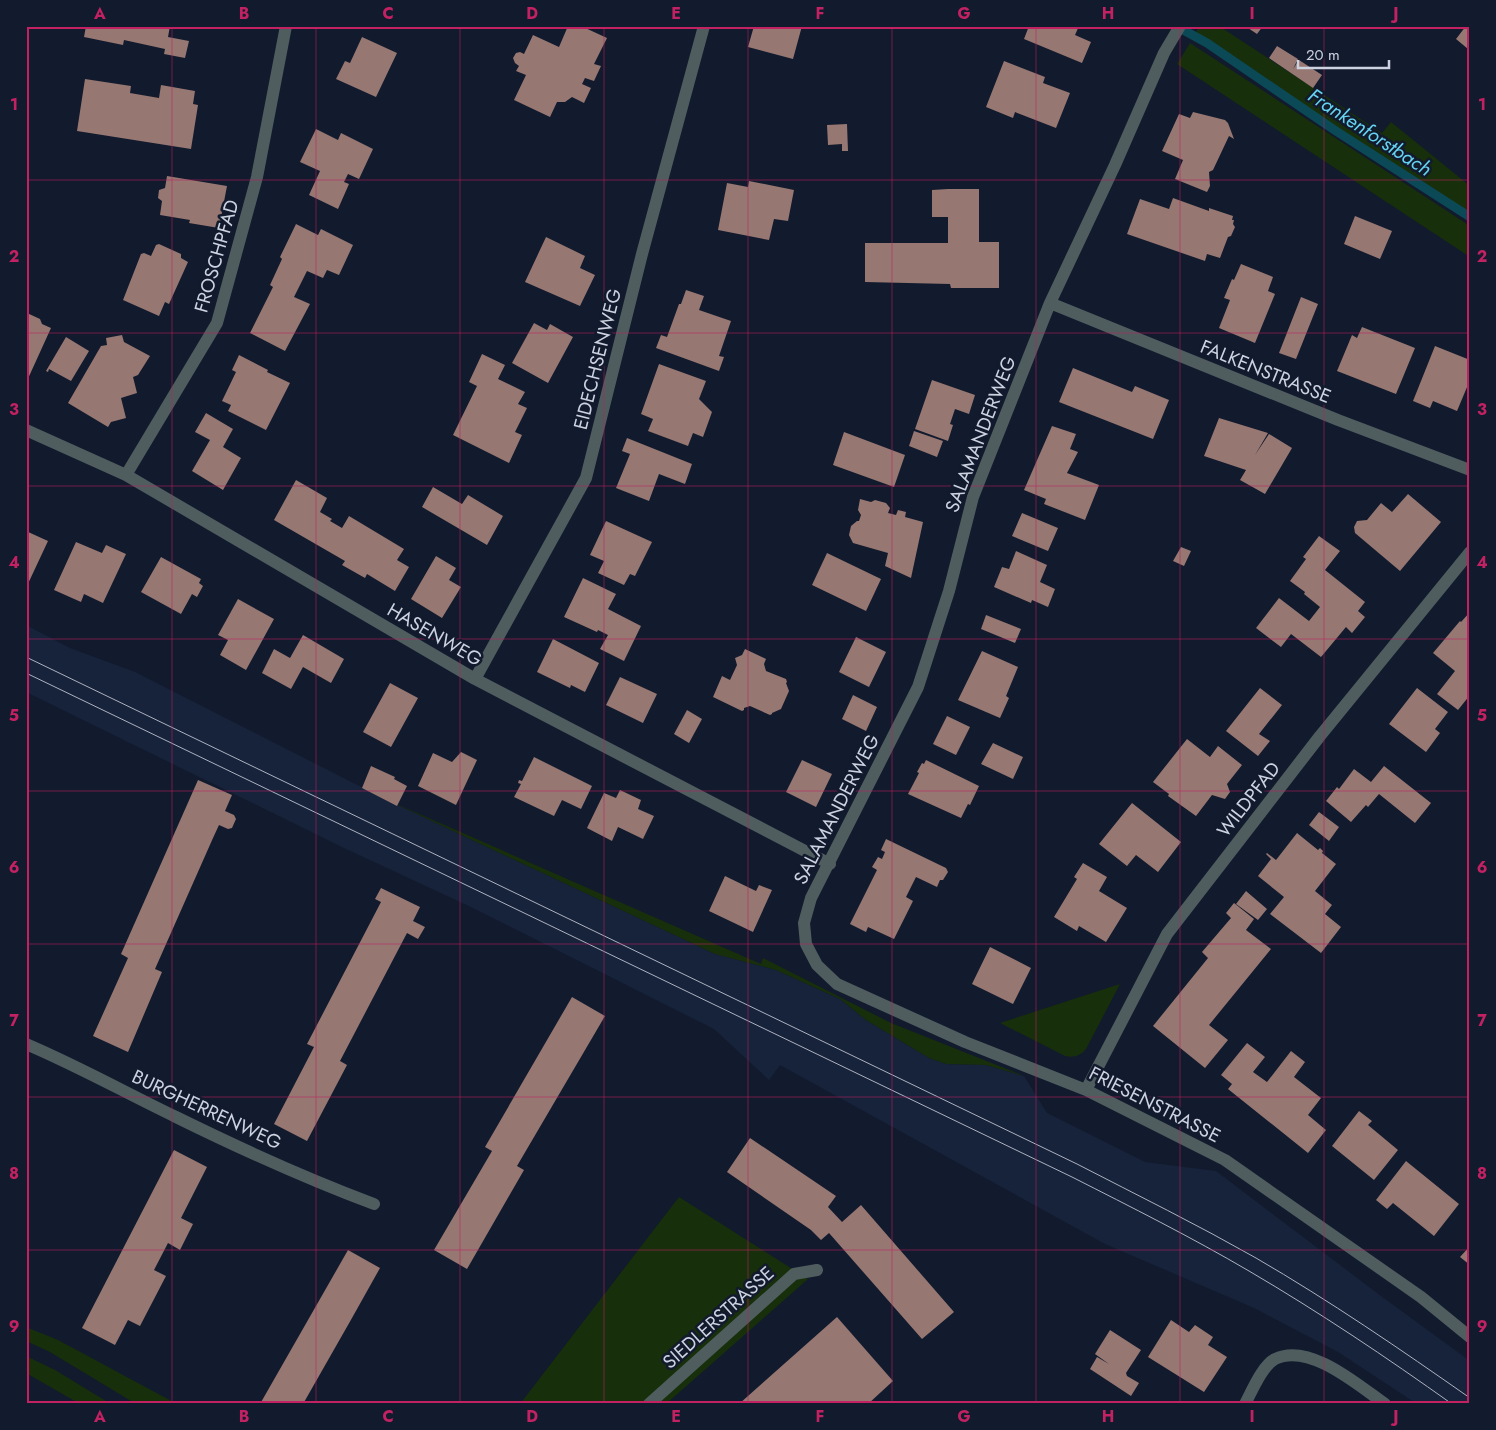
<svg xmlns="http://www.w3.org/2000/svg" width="1496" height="1430" viewBox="0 0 1496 1430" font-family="Jost,sans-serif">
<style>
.built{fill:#17223b}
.green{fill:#182f0b}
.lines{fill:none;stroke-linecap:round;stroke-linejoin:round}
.stream{stroke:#0b4957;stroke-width:9}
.building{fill:#967772}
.street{stroke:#4f5d5f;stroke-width:12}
.tram{stroke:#acb2c1;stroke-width:1}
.grid{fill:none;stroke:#c22162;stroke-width:1;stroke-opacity:0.55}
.labels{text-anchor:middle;stroke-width:5;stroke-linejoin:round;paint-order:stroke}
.street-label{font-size:19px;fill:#ccd2e0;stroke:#121a2d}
.water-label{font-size:20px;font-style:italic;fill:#65d3f0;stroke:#121a2d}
.neatline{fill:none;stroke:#c22162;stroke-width:2}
.grid-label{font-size:16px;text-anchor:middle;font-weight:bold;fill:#c22162}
</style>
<rect width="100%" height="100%" fill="#121a2d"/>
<path class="built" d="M26,625L70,648L135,672L385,799L715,954L776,970L840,999L866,1020L929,1058L946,1064L986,1065L1024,1076L1047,1113L1145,1162L1216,1171L1381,1296L1470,1361V1404H1417L1338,1352L1254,1308L1105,1244L780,1065L769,1080L714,1029L473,908L344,848L26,692Z"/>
<path class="green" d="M1200,26H1219L1382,133L1391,122L1470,186V215L1194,35Z
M1190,43L1470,226V257L1177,64Z
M385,799L761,964L763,958L891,1023L1024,1076L986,1065L946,1064L929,1058L866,1020L840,999L776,970L715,954Z
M1120,984L1086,1049C1080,1056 1074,1058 1065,1056L1000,1023Z
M679,1197L808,1279L666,1404H520Z
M26,1327L58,1340L177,1404H136L50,1352L26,1341Z
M26,1356L55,1370L111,1404H80L26,1373Z"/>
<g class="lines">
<path class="stream" d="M1176,26L1207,43L1336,131L1470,217"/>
</g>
<path class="building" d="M86,26H170L168,37L189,41L185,58L164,54L165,49L124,40L123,45L84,37Z
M568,26H581L607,38L594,64L601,66L594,81L585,78L582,84L591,88L584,103L572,97L565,102H557L550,117L514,100L526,75L516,71L519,66L515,63L513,58L516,53L520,52L524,54L533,35L559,47Z
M754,26H802L793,59L748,47Z
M1029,26H1079L1075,35L1091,42L1082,63L1024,39Z
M1245,26H1263L1257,34Z
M1466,26H1470V47L1468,49L1456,39Z
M362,37L397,53L376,97L336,79L345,61L350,63Z
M1277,46L1298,59L1293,69L1299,60L1322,75L1313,88L1269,58Z
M1004,61L1045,77L1043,83L1070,93L1056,128L1015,112L1013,118L986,107Z
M85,79L131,86L130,93L159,98L161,85L195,91L193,104L198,105L191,149L77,131Z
M1193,112L1225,120L1228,123L1234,139L1229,136L1213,170L1209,172L1210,186L1207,192L1175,179L1183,160L1162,151L1179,114L1190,118Z
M847,124L848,151H842V144L828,145L827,125Z
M316,129L338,140L341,133L373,149L359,179L348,174L344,182L349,184L338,209L309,195L320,171L300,162Z
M167,176L227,186L219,228L189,223L190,220L160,215L162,201L158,198L159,190L165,188Z
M749,181L794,190L788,221L774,219L769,240L718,230L727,183L748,187Z
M948,189H979V242H999V288H951L950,284L865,282V243H948V217H932V190Z
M1173,198L1209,211V208L1233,216L1232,220H1234L1233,224L1235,227L1231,236L1228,237L1220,258L1207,254L1205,261L1127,234L1140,199L1169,209Z
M1355,216L1392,231L1380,259L1344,244Z
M296,224L318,235L321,229L353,245L339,275L327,270L323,278L307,271L294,297L310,304L285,351L250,333L273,287L270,285L282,259L280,257Z
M546,237L585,256L580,268L595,275L580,306L525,282Z
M159,244L181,254V258L188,262L169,304L165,302L159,316L123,300L141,254L144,253L151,256L156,245Z
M1241,264L1273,277L1268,291L1275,294L1255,343L1219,328L1230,300L1224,298L1232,279L1234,280Z
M686,290L704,296L699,310L731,321L719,356L724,357L719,371L656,348L661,335L667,337L679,304H681Z
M1301,297L1318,304L1296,359L1279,353Z
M26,308L29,309L27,313L40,319L42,324L51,328L26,383Z
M534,323L547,330L550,324L573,337L548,383L512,363Z
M1362,327L1415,348L1396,394L1337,371L1352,335L1357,338Z
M122,335L124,342L150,356L138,375L133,377L137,393L121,398L126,418L111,422L108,427L68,403L101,346L107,345L106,338Z
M66,337L89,351L71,381L49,369L48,372L46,371Z
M1435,346L1470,360V380L1457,411L1433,401L1430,408L1413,401Z
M482,354L505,365L498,379L525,392L518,404L527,408L515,432L522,435L509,463L453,435L477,386L469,382Z
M239,355L268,370L267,372L290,383L266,430L228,411L231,405L222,401L236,372L232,370Z
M659,364L706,381L699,399L712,412L703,437L693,433L688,446L648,431L653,419L641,414Z
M1073,368L1132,392L1135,386L1169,400L1153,439L1059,402Z
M932,380L975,395L969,414L955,409L950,424L953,425L948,441L915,429Z
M206,413L233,429L223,447L241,458L223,490L192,471L210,440L195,432Z
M1219,418L1268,433L1255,455L1269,434L1292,448L1265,494L1240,480L1246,470L1204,456Z
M1052,426L1076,434L1070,449L1078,452L1067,473L1099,485L1085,520L1044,504L1046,499L1024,490Z
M914,431L943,441L937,457L909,446Z
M844,432L905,455L894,487L833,465Z
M627,438L692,464L685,484L659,474L649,501L616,488L630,454L622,451Z
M296,480L327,498L320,512L332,519L330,521L342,528L349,516L404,549L397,560L409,567L395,591L367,574L365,578L342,565L345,561L274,520Z
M433,487L462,504L468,495L503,516L487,545L422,507Z
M1408,494L1441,522L1400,571L1355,533L1354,527L1357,521L1367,520L1381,503L1392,512Z
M860,499L871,502L875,500L886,503L890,508L888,513L896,515L898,510L906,512L905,517L923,522L911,578L885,566L888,553L853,543L849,535L851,526L857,521H859L861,515L858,510Z
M1022,513L1058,528L1048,551L1012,536Z
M606,521L652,542L635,576L630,574L624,585L598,573L604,561L590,555Z
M26,531L48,541L26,588Z
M1319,536L1340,551L1325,570L1365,602L1358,611L1365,617L1352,633L1346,627L1321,657L1291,634L1281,647L1256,628L1279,598L1309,621L1320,607L1304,594L1305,592L1290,581L1306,559L1303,557Z
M76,542L102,553L106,545L126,554L103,603L84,594L81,602L54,590Z
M1181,547L1191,551L1184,566L1173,561Z
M1016,551L1047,565L1040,582L1055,589L1048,607L1032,600L1031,603L994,587L1002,567L1009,569Z
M827,553L881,579L866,611L812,585Z
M436,556L456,568L449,580L461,587L442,618L411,599Z
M161,557L201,579L199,583L203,586L197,597L192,594L181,614L141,592Z
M583,578L616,594L608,609L641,626L624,661L600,649L608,635L598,630L597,632L564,617Z
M238,599L274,619L246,670L220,655L228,640L218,635Z
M1470,612V680L1468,682L1470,683V695L1458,710L1437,694L1455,671L1433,653L1460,621L1461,622Z
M986,615L1021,629L1015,643L981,629Z
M303,635L344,659L331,683L303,667L291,689L262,673L274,649L290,658Z
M856,637L886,652L869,687L839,672Z
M553,639L599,663L585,692L571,685L570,688L537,672Z
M745,649L766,659L764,664L766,671L786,679L787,682L786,683L789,691L781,709L772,713V714L770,715L750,706L744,708V710L742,711L713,697L722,676L730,680L737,665L735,658L742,655Z
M982,651L1018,667L1006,696L1009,698L1000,718L958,700Z
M620,677L657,694L643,723L606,705Z
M390,683L418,698L391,747L363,732Z
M1260,688L1282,705L1259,734L1270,741L1258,756L1226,731Z
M1417,688L1448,712L1435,729L1440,733L1426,752L1389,724Z
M853,695L877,707L866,731L842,719Z
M687,710L702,719L689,743L674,734Z
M947,716L970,727L956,755L933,744Z
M1187,739L1210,757L1218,746L1242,765L1227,784L1230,792L1225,799L1212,795L1196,816L1168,796L1169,794L1153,782Z
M993,743L1023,757L1013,779L981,764Z
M461,752L477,760L456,805L418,786L433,753L452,762Z
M534,757L592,786L581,809L562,800L554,816L514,797L521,784L518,783L519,780L522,781Z
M802,760L832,774L816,807L786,792Z
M926,760L979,786L970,805L968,804L961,818L908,794L919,773L917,772L922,763L924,764Z
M371,766L395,777L394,779L407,786L397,806L362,788Z
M1384,766L1431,803L1415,823L1379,794L1368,807L1366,805L1351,822L1326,801L1337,787L1339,789L1354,769L1371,782Z
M198,780L232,795L225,811L234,815L236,819L232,828L228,829L219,825L213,838L155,969L162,972L128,1052L93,1036L128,958L121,954Z
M620,790L641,800L638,809L654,816L643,839L618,827L612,841L587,828L604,793L616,798Z
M1132,803L1181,842L1158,872L1136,855L1127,866L1099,844Z
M1319,812L1339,827L1329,841L1309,825Z
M1297,833L1318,850L1320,848L1323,851L1322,853L1336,864L1315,891L1332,905L1325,914L1341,927L1321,953L1270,914L1284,897L1258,876L1271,859L1266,854L1267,853L1276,860Z
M886,839L946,868L948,872L943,880H940L937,887L916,877L906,897L913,901L894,939L868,927L866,932L850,924L877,870L872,867L878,857L882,859L885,852L881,850Z
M1083,863L1107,877L1099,891L1127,908L1106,942L1079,926L1077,931L1054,917L1077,879L1074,877Z
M725,876L756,891L759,885L772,890L753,932L709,911Z
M381,888L420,907L413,921L425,927L418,939L407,933L340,1061L347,1065L307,1141L274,1124L314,1047L307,1044L381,902L375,899Z
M1246,891L1267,909L1258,920L1236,904Z
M1234,903L1254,919L1246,930L1271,949L1209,1025L1228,1040L1205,1068L1153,1026L1208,958L1202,952L1231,918L1226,913Z
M990,947L1031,968L1013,1004L972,984Z
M572,997L605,1016L517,1166L524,1170L467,1269L434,1250L492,1151L485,1147Z
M1247,1043L1265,1057L1253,1072L1267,1082L1291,1051L1305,1062L1294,1077L1321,1098L1308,1115L1326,1130L1308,1153L1228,1089L1232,1084L1221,1075Z
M1359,1111L1372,1121L1368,1125L1398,1150L1374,1180L1332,1146Z
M750,1138L836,1196L828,1207L842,1222L861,1205L954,1312L922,1339L829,1233L821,1240L811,1230L727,1172Z
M174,1150L207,1167L181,1218L193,1224L180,1250L168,1243L154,1270L166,1276L140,1326L128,1320L115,1345L82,1328Z
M1406,1161L1459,1204L1434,1236L1393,1203L1387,1209L1376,1200Z
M1470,1246V1265L1460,1257Z
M348,1250L380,1268L352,1318L303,1404H260Z
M837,1317L893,1381L868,1404H739Z
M1171,1320L1189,1332L1195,1325L1213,1337L1208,1345L1227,1357L1204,1392L1148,1357Z
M1110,1330L1141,1350L1126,1373L1127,1376L1139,1383L1131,1396L1090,1369L1097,1357L1109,1364L1095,1354Z"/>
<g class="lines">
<path class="street" d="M1180,26L1164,53L1115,165L1050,303L973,497L949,591L918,687L811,898L804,923L806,944L817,965L837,984L965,1042L1086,1090L1225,1160L1421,1297L1470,1337
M1050,303L1338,420L1470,470
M26,430L126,475L475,679L830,864
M126,475L217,323L257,177L286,26
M475,679L586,478L642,254L704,26
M26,1044C78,1066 126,1093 176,1117C241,1149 307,1179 374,1204
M1086,1090L1167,934L1320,736L1470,552
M649,1404L794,1274L817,1270
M1245,1404C1252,1391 1262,1366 1275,1359C1309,1342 1358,1385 1385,1404"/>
<path class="tram" d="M26,657L1077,1164C1137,1195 1198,1225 1256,1258C1330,1301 1400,1349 1470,1398
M26,673L1072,1177C1131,1207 1191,1237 1249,1271C1319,1312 1386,1357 1452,1404"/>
</g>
<path class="grid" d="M172,26V1404M316,26V1404M460,26V1404M604,26V1404M748,26V1404M892,26V1404M1036,26V1404M1180,26V1404M1324,26V1404M26,180H1470M26,333H1470M26,486H1470M26,639H1470M26,791H1470M26,944H1470M26,1097H1470M26,1250H1470"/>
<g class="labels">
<g class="street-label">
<text transform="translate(216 256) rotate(-74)" y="7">FROSCHPFAD</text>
<text transform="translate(597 359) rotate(-76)" y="7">EIDECHSENWEG</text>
<text transform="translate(1266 371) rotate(22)" y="7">FALKENSTRASSE</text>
<text transform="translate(980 434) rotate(-69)" y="7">SALAMANDERWEG</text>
<text transform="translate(435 634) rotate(30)" y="7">HASENWEG</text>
<text transform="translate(1248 799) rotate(-52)" y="7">WILDPFAD</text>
<text transform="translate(836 809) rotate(-63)" y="7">SALAMANDERWEG</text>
<text transform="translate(1155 1104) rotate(27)" y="7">FRIESENSTRASSE</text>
<text transform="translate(207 1109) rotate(25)" y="7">BURGHERRENWEG</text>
<text transform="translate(718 1317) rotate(-42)" y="7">SIEDLERSTRASSE</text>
</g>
<g class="water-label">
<text transform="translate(1370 132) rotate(33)" y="7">Frankenforstbach</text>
</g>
</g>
<rect width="1496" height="1430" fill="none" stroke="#121a2d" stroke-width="55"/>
<path d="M1298 60v8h91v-8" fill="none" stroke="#ccd2e0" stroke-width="2.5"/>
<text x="1306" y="60" font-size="15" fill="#ccd2e0" stroke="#121a2d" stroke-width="4" paint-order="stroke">20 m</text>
<rect x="28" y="28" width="1440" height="1374" class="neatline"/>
<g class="grid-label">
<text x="100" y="19">A</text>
<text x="244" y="19">B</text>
<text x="388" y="19">C</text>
<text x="532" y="19">D</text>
<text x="676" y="19">E</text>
<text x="820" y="19">F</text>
<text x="964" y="19">G</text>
<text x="1108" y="19">H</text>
<text x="1252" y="19">I</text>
<text x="1396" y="19">J</text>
<text x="14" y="110">1</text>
<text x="1482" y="110">1</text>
<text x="14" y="262">2</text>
<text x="1482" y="262">2</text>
<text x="14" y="415">3</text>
<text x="1482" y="415">3</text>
<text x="14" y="568">4</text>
<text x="1482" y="568">4</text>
<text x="14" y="721">5</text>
<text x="1482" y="721">5</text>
<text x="14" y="873">6</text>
<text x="1482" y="873">6</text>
<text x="14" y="1026">7</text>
<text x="1482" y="1026">7</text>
<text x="14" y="1179">8</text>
<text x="1482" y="1179">8</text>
<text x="14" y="1332">9</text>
<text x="1482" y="1332">9</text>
<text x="100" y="1422">A</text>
<text x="244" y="1422">B</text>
<text x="388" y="1422">C</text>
<text x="532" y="1422">D</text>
<text x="676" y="1422">E</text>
<text x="820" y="1422">F</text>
<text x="964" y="1422">G</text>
<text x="1108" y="1422">H</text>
<text x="1252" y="1422">I</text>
<text x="1396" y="1422">J</text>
</g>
</svg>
